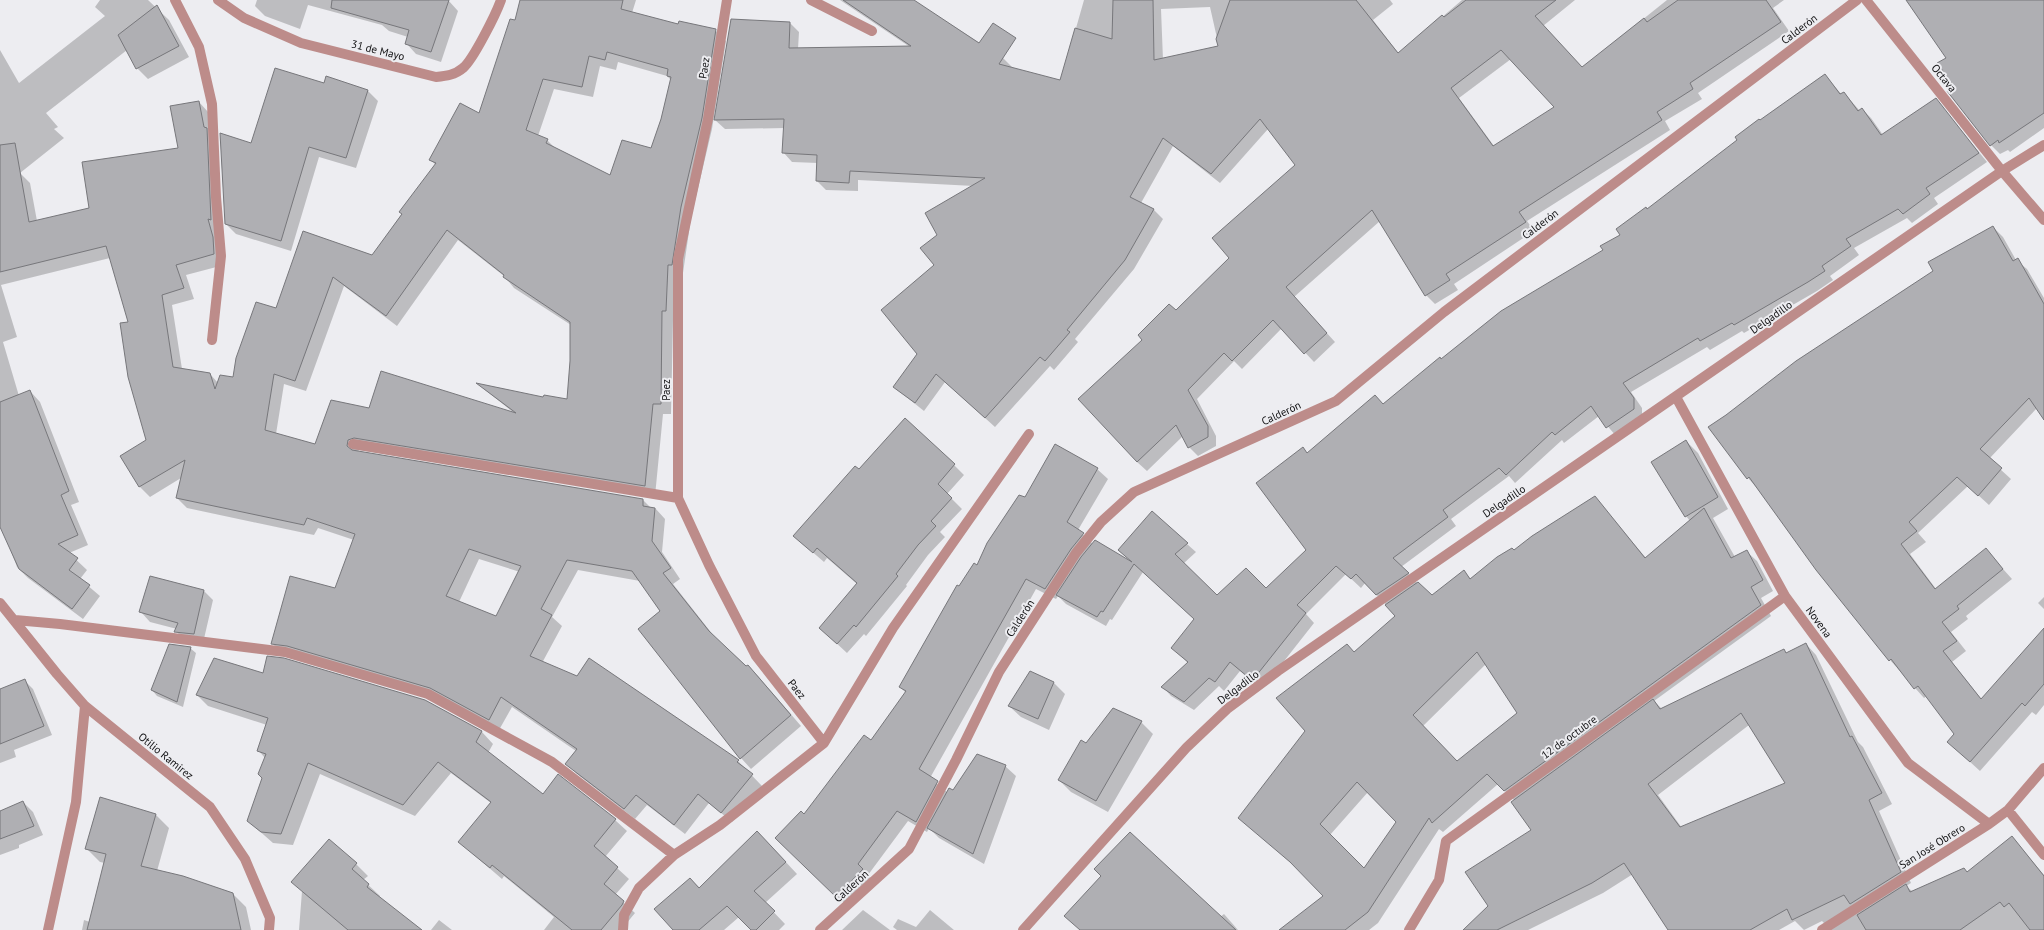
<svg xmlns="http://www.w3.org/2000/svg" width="2044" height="930" viewBox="0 0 2044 930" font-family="'PT Sans',sans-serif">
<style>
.shadow{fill:#0003;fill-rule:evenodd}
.building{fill:#afafb3;stroke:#77777b;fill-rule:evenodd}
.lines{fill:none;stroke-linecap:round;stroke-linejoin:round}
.street{stroke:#bd8c8a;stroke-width:10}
.labels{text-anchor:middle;stroke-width:4;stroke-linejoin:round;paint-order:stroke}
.street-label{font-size:11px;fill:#111113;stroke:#ededf1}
</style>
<rect width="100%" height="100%" fill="#ededf1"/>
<path class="shadow" d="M100,0H148L169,20L189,57L148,79L137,68L127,50L46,113L58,127L54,129L64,138L20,173L30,183L37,221L90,208L179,149L199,102L209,113L224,265L186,275L194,299L172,305L182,369L210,374L218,383L233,378L277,310L304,233L372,256L436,165L430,160L480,115L516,22L521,0H636L632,13L679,25L715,30L726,41L712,129L691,218L676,321H673L671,414H663L655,496L359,450L358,452L643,500L651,508H655L665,519L662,552L680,579L673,584L717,640L758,676L801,726L751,769L741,758L639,629L661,612L640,581L578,570L552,617L562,626L542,663L578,677L590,660L738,761L762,786L732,822L709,803L685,834L647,805L635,819L577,774L567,764L576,751L512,707L499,730L441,698L282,654L272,643L336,589L354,540L318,528L314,535L187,508L177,498L181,478L150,497L140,487L121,456L147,441L129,323L110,258L1,285L17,337L3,342L19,396L30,391L40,402L79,502L71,505L88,545L69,553L87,570L80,579L100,596L83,619L28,578L17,567L0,522V50L19,83L105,16L95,7ZM618,62L667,76L671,80L662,119L651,149L611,176L557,150L547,140L538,136L554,89L593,97L600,66L616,70ZM458,240L504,276L514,288L571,325V361L568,400L544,398L479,385L514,413L370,409L316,445L276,434L284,384L306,391L344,286L397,326ZM479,559L520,572L497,618L459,602Z
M257,0H448L458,11L441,62L416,54L406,43L408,37L389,31L382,25L308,5L300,29L265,16L255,6Z
M840,0H907L936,15L1003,58L1012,67L1011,68L1061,81L1084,0H1390L1393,4L1373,20L1399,54L1462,0H1575L1543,26L1582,68L1667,0H1784L1773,8L1789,31L1698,93L1702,99L1665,121L1670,130L1527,221L1534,231L1454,284L1458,290L1435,304L1426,295L1380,221L1294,297L1335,342L1314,362L1282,328L1242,369L1234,361L1197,399L1216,436V446L1198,456L1189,447L1183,436L1147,471L1137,462L1176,312L1230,258L1296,165L1268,129L1220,183L1173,146L1141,203L1154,210L1163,219L1134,269L1075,339L1078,342L1054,370L1050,366L995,427L945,382L924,411L894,387L918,354L935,265L938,235L974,186L858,180V191L826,190L817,181L818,163L792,162L783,152L785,128L725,129L715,120L790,23L799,32L798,49L910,47ZM1210,7L1219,47L1163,60L1161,9ZM1511,59L1555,108L1494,146L1459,98Z
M1949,0H2044V128L2010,152L2008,150L2000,154L1991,145L1955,87L1947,58Z
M1825,75L1842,95L1844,93L1860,111L1862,109L1871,118L1883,135L1936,100L1987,162L1934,198L1938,204L1912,223L1907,218L1854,248L1859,255L1830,276L1833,280L1817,291L1744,333L1742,331L1710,350L1707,347L1631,392L1642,408V418L1616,436L1599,416L1564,443L1562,440L1515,483L1509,476L1451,519L1456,526L1401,567L1432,597L1464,572L1471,579L1595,498L1646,558L1690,521L1686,516V441L1698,453L1728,509L1713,518L1735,557L1746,551L1757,561L1773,591L1761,598L1771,616L1654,701L1662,709L1784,650L1787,654L1806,644L1816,655L1858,742L1863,747L1892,804L1879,811L1911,883L1906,886L1913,892L1967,873L2012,837L2044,875V930H1831L1822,921L1804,930L1795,921L1779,930H1671L1633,874L1603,893L1528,930H1464L1489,906L1532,830L1515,801L1498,784L1443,832L1439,829L1378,923L1369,930H1283L1324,896L1300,871L1240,818L1307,731L1355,653L1397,616L1365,583L1361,588L1346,574L1306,614L1314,623L1266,684L1257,686L1240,671L1224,691L1219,686L1194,710L1171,696L1163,687L1188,663L1172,648L1195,620L1143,572L1112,620L1110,619L1106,626L1066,604L1058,596L1056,599L1036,589L930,778L947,792L953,791L1005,766L1016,776L984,864L939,838L929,828L927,832L908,821L868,875L873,880L847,906L787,849L804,815L871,742L906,693L900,687L960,587L978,567L1025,499L1097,469L1108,479L1078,530L1093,544L1133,564L1152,513L1196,552L1183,564L1217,597L1266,590L1307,550L1303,448L1308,454L1383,405L1441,360L1604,251L1648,210L1739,140L1760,122ZM1486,664L1519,714L1458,762L1423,726ZM1749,725L1786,784L1682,828L1658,795ZM1368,792L1397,822L1364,870L1330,835Z
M324,84L368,91L378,101L356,168L319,157L291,251L236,234L226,224L252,144Z
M1993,227L2003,237L2016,260L2027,269L2044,298V419L2037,408L1989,459L2011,479L1989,505L1968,486L1918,533L1926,542L1910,554L1936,589L1986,550L2012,579L1966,616L1968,619L1951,632L1966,651L1952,662L1982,700L2044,630V705L2036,715L2032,712L1980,771L1958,751L1955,734L1927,696L1924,698L1890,660L1786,528L1788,527L1757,488L1748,478L1934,271Z
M954,465L964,475L947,494L962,509L940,532L945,537L928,555L906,585L907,586L866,636L864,634L847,653L820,628L857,584L827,558L824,562L794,536L859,471Z
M151,577L204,591L213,600L203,643L185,641L176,631L177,629L150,622L141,612Z
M2044,597V609L2038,603Z
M190,648L196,653L183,707L157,696L152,690Z
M263,675L425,701L482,732L493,744L488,753L543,795L615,820L627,831L605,857L629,879L615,895L635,913L621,930H544L554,917L504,876L502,879L459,842L491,803L451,773L415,816L320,774L293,845L273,843L248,821L263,777L265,758L258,750L267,725L208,706L197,695Z
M24,680L33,689L52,735L14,750L16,757L0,763V690Z
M1054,683L1065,694L1049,730L1021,717L1009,706Z
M1113,709L1141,722L1153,734L1108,812L1071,792L1059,780Z
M100,798L156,815L169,828L157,871L233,894L246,907L251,930H82L84,920L90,922L105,863L100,862L86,848Z
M23,802L33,812L43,835L19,845V848L0,855V811Z
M769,844L797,874L765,903L785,924L779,930H752L739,917L724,930H674L690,879L700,888Z
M356,864L368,876L363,880L380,896L379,897L420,930H299L302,891Z
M863,910L890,930H842Z
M930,910L954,930H897L893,927L898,919L916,927Z
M1224,914L1238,930H1080L1220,917Z
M439,920L452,930H431Z"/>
<path class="building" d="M332,0H449L431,52L405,44L409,30L331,8Z
M520,0H623L621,9L678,24L679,21L716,29L702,118L681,207L672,265H668L666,311H662L661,404H653L645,486L354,438L348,440L347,446L352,450L643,499V506L655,508L652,541L671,568L663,573L709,631L746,666L748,665L791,715L740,759L638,629L660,611L632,571L567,560L541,609L552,615L530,656L577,676L589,658L739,760L737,762L753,774L721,813L698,794L674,825L636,795L624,809L565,764L577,749L501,697L489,720L430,688L287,646L271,644L290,576L335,588L355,534L307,518L304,525L176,498L185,460L139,487L120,456L146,440L128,377L120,323L128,322L106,246L0,272V145L15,143L29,222L89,208L82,162L178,148L170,106L199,101L204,127L207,128L211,220L208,219L213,237L214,254L176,265L184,288L162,295L173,367L210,373L215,389L220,375L233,377L236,358L256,302L276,308L303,231L372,255L402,214L399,212L436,163L429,160L460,103L479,113L510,19L515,20ZM607,52L668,69L667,76L671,77L661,119L651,148L622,140L610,175L546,143L548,139L526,130L543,79L582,87L589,56L605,60ZM447,230L504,275L503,277L570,322V361L567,399L544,395L543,397L476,383L516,413L381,371L369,408L331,400L315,444L265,430L274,374L295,381L333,277L386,316ZM469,549L521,566L496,616L446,596Z
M843,0H914L979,43L993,23L1016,38L999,64L1060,80L1075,28L1112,39L1113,0H1153L1154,60L1218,46L1216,39L1230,0H1356L1398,53L1442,15L1444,17L1466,0H1556L1535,16L1582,67L1644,18L1647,22L1678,0H1766L1781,22L1690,83L1693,89L1657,112L1662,120L1519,212L1526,222L1446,274L1450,280L1425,296L1372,210L1286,287L1327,333L1304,354L1273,320L1232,361L1224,353L1188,390L1208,426V437L1188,448L1176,425L1137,462L1078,399L1142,340L1138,335L1169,304L1176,310L1229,258L1212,238L1295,165L1260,119L1211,174L1163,138L1130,197L1154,209L1125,260L1067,330L1070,332L1045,361L1040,357L985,418L936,374L915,403L893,387L917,354L881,310L934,265L920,248L937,235L925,213L985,178L850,171L849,183L816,181L817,155L782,153L784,119L714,120L731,19L790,22L789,48L911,46ZM1501,50L1554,107L1493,146L1451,88Z
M1906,0H2044V113L1999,143L1998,140L1990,146L1947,91L1954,86L1937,63L1946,58Z
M157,5L179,46L136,69L118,35Z
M275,68L324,83L326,76L368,90L346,158L309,147L281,241L225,224L220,133L251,143Z
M1825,74L1840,94L1844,92L1858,111L1862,108L1881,135L1936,98L1979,153L1926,188L1930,194L1903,214L1898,209L1846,239L1851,246L1822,266L1825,271L1808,282L1734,325L1732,323L1700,341L1698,338L1623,383L1634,398V409L1606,428L1591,406L1555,435L1552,432L1506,475L1499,468L1443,510L1448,517L1393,558L1409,573L1376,595L1356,574L1351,579L1336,566L1297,605L1306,613L1256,676L1253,672L1248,677L1230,662L1215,682L1209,678L1184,702L1161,687L1188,662L1171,648L1194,619L1134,564L1103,612L1101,611L1097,617L1056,595L1081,557L1095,540L1132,562L1118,550L1152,511L1188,543L1175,554L1217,595L1246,568L1266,588L1306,550L1256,483L1303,447L1307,453L1375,395L1383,404L1440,357L1441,359L1501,311L1603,250L1600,246L1620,235L1616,229L1646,207L1647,209L1737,140L1735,137L1759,119L1760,120Z
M1993,226L2013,261L2018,258L2044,304V420L2029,398L1980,449L2002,468L1978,496L1957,477L1909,522L1917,531L1901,544L1935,589L1986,548L2003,569L1957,606L1959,609L1942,622L1957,641L1943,651L1981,699L2044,628V684L2025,706L2022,703L1970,762L1947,742L1954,734L1918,686L1914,689L1891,659L1889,661L1816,570L1749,477L1747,479L1708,427L1726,415L1796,361L1933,271L1928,262Z
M30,390L69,491L61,495L78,535L58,544L78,558L69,570L90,585L72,609L19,569L0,527V402Z
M905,418L955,464L938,484L952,498L931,521L936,526L918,545L896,574L898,576L856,627L854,625L837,644L819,628L857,583L817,548L813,553L793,536L855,466L859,469Z
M1686,440L1718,497L1685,517L1651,462Z
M1055,444L1098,468L1067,522L1084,533L1071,549L1045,589L1026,579L919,769L938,781L916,822L897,811L858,864L863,869L836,897L775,838L801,811L804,814L864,735L871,740L906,691L899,687L957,585L959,586L974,563L977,565L987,543L1019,495L1025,497Z
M1595,496L1645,558L1704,508L1731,558L1747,550L1763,580L1751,587L1761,605L1504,791L1487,774L1432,823L1429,818L1368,912L1345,930H1279L1323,896L1290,862L1238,818L1305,731L1276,698L1347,644L1354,652L1395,616L1385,605L1418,582L1432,595L1464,570L1470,579L1497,557L1512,548L1514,550L1532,536ZM1477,652L1517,713L1457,761L1413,715ZM1357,782L1396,822L1364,868L1320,824Z
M150,576L204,590L194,634L174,632L178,623L139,612Z
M1806,643L1850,737L1852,736L1882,793L1869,800L1901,872L1850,904L1844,895L1792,920L1787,909L1750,930H1668L1624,863L1592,883L1497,930H1463L1488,906L1465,872L1531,830L1511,802L1653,699L1660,709L1784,649L1786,653ZM1741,713L1785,783L1680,827L1648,784Z
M169,644L191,647L177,702L151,690Z
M267,656L284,658L425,700L482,731L476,742L543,794L558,774L616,819L594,846L618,867L604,884L624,901L622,905L601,930H572L492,865L490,868L458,842L491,802L438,762L403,805L308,763L281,834L261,832L247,821L262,778L258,774L266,754L257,751L268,718L196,695L214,658L263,673Z
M1030,671L1054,682L1038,719L1008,706Z
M25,679L44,726L0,744V689Z
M1113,708L1142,721L1096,801L1058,780L1081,740L1086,743Z
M977,754L1006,765L973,854L927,828L949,788L953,790Z
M100,797L156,814L141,866L183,876L233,893L241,930H87L106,854L85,849Z
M23,801L34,826L0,839V811Z
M757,831L786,862L754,891L775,911L756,930H751L727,906L699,930H673L654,909L690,878L699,888Z
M1130,832L1236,930H1080L1064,916L1101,876L1094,869Z
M2012,836L2044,876V930H2030L2009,903L2004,907L2000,902L1960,930H1866L1857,915L1906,884L1910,892L1964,868L1967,872Z
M329,839L357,863L352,869L369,884L367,887L422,930H348L291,882Z"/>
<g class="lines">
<path class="street" d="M175,0L199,47L212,104L216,197L221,256L212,340
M218,0L244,18L301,43L436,77C446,76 455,75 463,68C473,60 496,14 501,0
M727,0L708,119L678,259V498L709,565L756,656L824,743
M811,0L872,31
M1866,0L2002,171L2044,220
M1676,397L1785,596L1908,763L1989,824
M353,444L678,498
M0,603L57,674L85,706L210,807L245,859L270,918L269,930
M15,620L60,624L285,652L428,694L552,762L674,855
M2008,810L2044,855
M48,930L76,802L85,706
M623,930L624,915L639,888L674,855L720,825L824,743L893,628L1029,434
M820,930L909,849L956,760L999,672L1076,553L1101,522L1134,492L1336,401L1444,312L1857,0
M1023,930L1187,747L1227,709L1278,671L2002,171L2044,145
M1409,930L1439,880L1446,841L1785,596
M1822,930L1989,824L2008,810L2044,768"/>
</g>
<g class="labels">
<g class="street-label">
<text transform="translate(1799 29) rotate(-37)" y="4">Calderón</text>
<text transform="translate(378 50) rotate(14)" y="4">31 de Mayo</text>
<text transform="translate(704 68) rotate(-81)" y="4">Paez</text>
<text transform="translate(1944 78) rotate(51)" y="4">Octava</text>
<text transform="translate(1540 224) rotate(-37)" y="4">Calderón</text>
<text transform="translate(1771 317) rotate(-35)" y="4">Delgadillo</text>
<text transform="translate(666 390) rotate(-90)" y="4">Paez</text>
<text transform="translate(1281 413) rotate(-25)" y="4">Calderón</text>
<text transform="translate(1504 501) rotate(-34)" y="4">Delgadillo</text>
<text transform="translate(1020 618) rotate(-57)" y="4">Calderón</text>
<text transform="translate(1819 622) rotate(54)" y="4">Novena</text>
<text transform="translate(1238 687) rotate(-37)" y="4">Delgadillo</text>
<text transform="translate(797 689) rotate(52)" y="4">Paez</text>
<text transform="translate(1569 737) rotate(-36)" y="4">12 de octubre</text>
<text transform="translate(166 756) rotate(39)" y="4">Otilio Ramirez</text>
<text transform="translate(1932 846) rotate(-32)" y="4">San José Obrero</text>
<text transform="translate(851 886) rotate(-42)" y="4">Calderón</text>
</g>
</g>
</svg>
